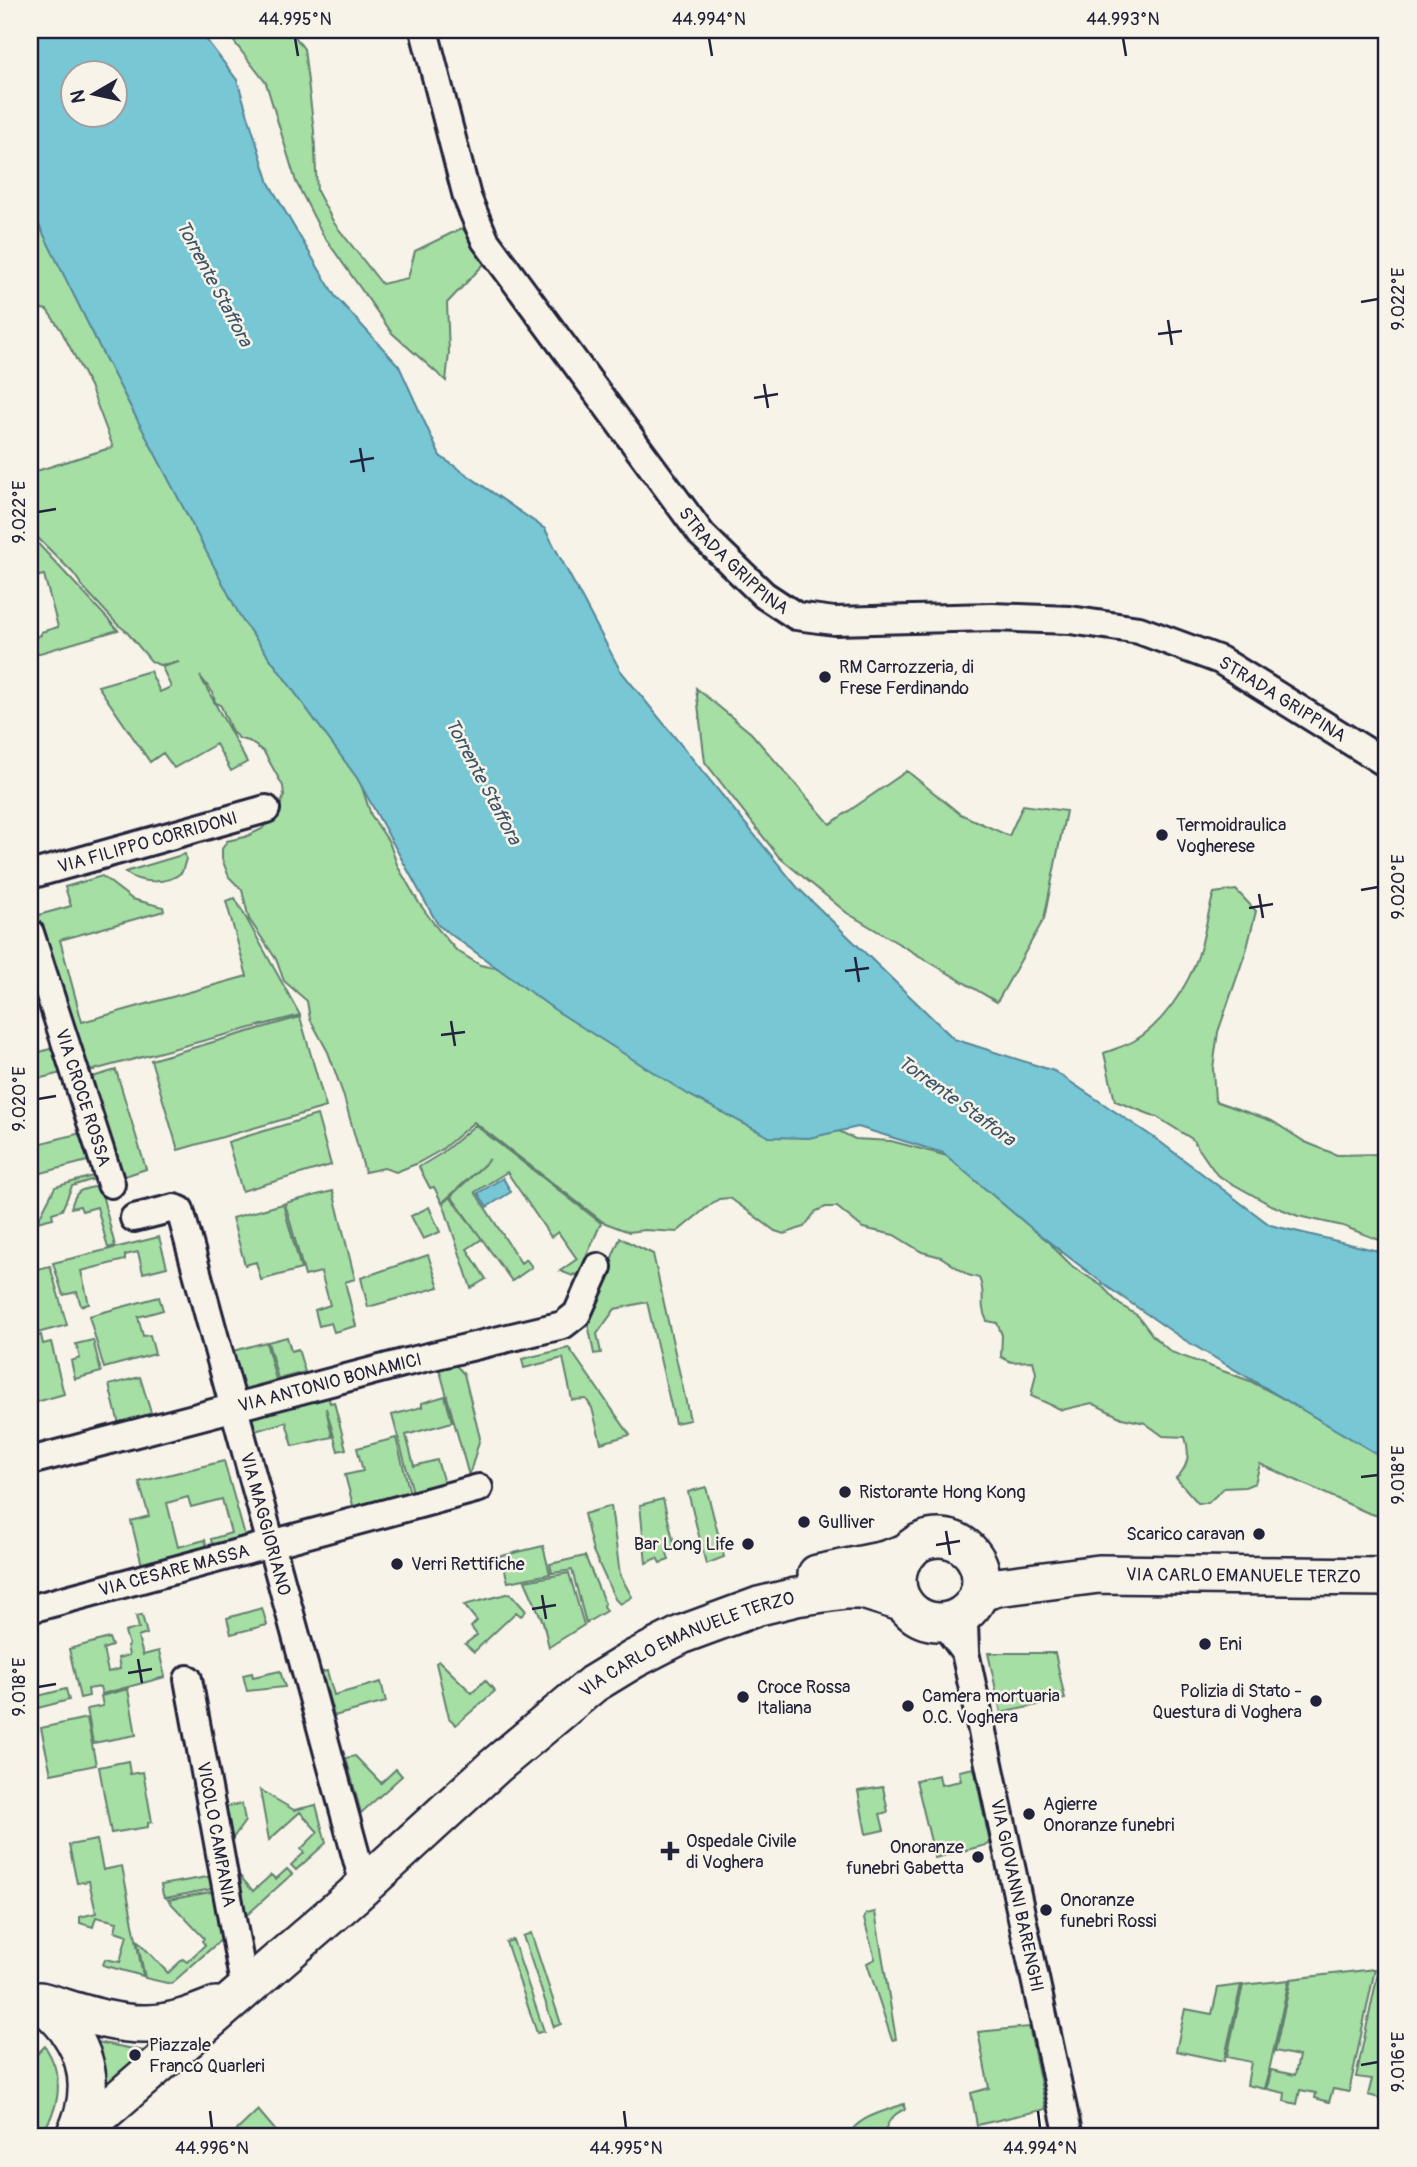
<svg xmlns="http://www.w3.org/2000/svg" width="1417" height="2167" viewBox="0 0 1417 2167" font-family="Pangolin,sans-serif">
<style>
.green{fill:#a5dfa4;stroke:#648070;stroke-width:2}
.water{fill:#78c7d4;stroke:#568597;stroke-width:2;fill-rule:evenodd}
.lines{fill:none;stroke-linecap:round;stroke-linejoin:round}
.minor-casing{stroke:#22223b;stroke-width:32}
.secondary-casing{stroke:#22223b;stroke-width:42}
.minor{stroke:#f7f3e8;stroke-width:26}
.secondary{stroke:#f7f3e8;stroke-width:37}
.ticks{fill:none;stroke:#22223b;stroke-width:2.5}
.poi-dot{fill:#22223b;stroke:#f7f3e8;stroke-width:2.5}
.labels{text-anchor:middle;stroke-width:5;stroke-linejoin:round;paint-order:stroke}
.street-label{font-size:18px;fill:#22223b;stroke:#f7f3e8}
.poi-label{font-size:18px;fill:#22223b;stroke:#f7f3e8;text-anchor:start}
.water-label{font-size:19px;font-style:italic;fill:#3c5469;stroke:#f7f3e8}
.neatline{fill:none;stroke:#22223b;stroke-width:2.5}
.ticks-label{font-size:18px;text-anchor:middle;fill:#22223b}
</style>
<rect width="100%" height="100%" fill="#f7f3e8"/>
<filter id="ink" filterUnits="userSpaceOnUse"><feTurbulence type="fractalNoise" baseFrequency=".0143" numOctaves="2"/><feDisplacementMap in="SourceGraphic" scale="14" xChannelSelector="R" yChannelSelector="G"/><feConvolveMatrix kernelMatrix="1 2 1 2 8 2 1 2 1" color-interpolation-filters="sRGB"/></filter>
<g filter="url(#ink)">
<path class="green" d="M225,30H290L304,49L314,131L317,191L334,223L382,284L408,278L415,251L462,228L487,261L447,303L449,353L446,381L392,333L323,235L296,182L266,83Z
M30,180L358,775L371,815L389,842L398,867L419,903L437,928L456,950L480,965L517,972L855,1139L891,1141L951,1157L1032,1216L1054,1248L1072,1266L1102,1286L1119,1304L1138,1316L1153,1336L1171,1352L1250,1381L1301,1408L1321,1421L1387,1444V1519L1366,1512L1260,1464L1255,1483L1245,1487L1224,1488L1208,1503H1198L1176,1478C1189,1467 1190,1452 1185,1437L1163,1436L1145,1423L1122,1418L1092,1403L1062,1410L1031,1396L1036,1373L1033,1361L1011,1362L1001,1357L1002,1335L997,1323L987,1321C978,1304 987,1295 979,1278L968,1275L941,1257L922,1252L894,1235L863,1228L837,1207H826L816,1211L804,1227L784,1234L775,1231L730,1198L719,1199L711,1204L677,1232L645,1230L629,1232L603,1222L474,1122L441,1150L416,1164L396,1172L384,1168L365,1172L343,1094L328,1052L310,1019L307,1001L284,981L276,959L249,919L242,890L229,877L222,859V849L227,841L245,837L262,829L280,806L284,796L283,786L264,752L249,741L240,739L232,732L221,706L215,702L213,693L200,676L247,762L231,771L216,744L174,768L163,753L150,762L98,686L150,671L160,692L171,687L162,667L179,662L159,665L151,661L126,631L117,624L84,588L73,573L39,539L30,526V473L113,447L90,386L61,330L47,310L38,308L30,296Z
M30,535L118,630L30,656V639L41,635V632L58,627L44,575L30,578Z
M696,688L751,733L830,824L907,771L960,814L1009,836L1023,805L1066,811L1044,919L997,1002L847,913L779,857L705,762Z
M185,854L186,859L182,872C168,885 139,884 125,872Z
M102,876L132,899L163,907L164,911L60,940L82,1022L247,976L226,901L235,898L300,1015L86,1072L35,916L71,906L65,887Z
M1236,890L1256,911L1247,948L1218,1032L1213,1068L1215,1101L1272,1121L1305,1142L1337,1155L1382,1154L1387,1149V1243L1343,1226L1298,1216L1269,1204L1217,1175L1192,1139L1157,1117L1115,1101L1104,1053C1114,1049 1125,1046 1134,1041C1162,1025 1188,986 1198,956C1205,936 1207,914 1214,893Z
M300,1017L326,1107L178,1150L151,1060Z
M53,1048L61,1073L30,1081V1055Z
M116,1070L146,1169L122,1177L89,1078Z
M317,1115L331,1165L242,1191L228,1142Z
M475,1125L601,1223L578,1276L574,1274L573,1276L560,1271L577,1259L558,1232L551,1237L507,1172L475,1192L521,1263L526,1259L532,1267L512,1281L451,1196L490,1159L442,1203L434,1187L430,1188L419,1167L442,1153Z
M81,1133L91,1160L30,1176V1146Z
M96,1175L97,1178L72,1186L62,1210L52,1213L53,1218L37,1222L55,1187Z
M100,1186L115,1246L108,1248L97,1207L82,1211L80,1206L71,1208C76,1188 81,1190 100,1186Z
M333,1191L355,1279L345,1282L356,1326L334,1332L331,1323L319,1326L315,1310L330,1305L321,1272L305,1276L285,1203Z
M450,1197L482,1239L467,1249L486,1279L471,1288L443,1203Z
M283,1204L301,1269L261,1280L256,1262L245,1265L232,1218Z
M429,1207L440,1232L423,1239L411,1216Z
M159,1237L167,1267L143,1273L138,1252L125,1255V1260L81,1271L89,1304L81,1306L77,1292L63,1295L53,1263Z
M620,1238L653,1254L690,1420L675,1423L647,1302L615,1309L597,1334L601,1353L594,1354L587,1318Z
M428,1255L439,1287L368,1307L361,1278Z
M50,1266L67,1325L30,1335V1271Z
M159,1297L163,1310L138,1317L143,1336L150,1335L155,1354L104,1368L89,1316Z
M41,1335L43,1344L51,1342L64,1394L30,1404V1338Z
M287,1337L291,1351L298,1349L305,1372L278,1379L268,1342Z
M93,1340L101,1372L75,1379L71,1361L80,1358L76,1344Z
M266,1342L276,1380L244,1389L233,1351Z
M569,1348L630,1435L601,1443L592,1408L586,1399L572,1400L563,1358L524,1368L522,1359Z
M452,1361L464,1374L480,1438L469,1476L438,1364Z
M140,1377L152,1416L119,1424L109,1385Z
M328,1394L330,1403L334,1402L346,1449L338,1451L326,1408L332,1437L293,1446L286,1422L255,1431L251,1415Z
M445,1396L452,1422L406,1435L414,1466L437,1460L444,1483L413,1492L392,1415L422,1407V1403Z
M396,1438L410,1493L354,1509L345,1475L363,1471L357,1448Z
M224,1461L246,1540L213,1549L211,1539L231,1533L222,1499L191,1507L188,1497L167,1503L178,1547L205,1540L208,1551L143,1569L131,1521L149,1516L139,1482Z
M706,1487L724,1557L706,1564L688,1492Z
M663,1499L675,1547L666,1549L669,1560L660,1563L657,1558L646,1563L640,1505Z
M611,1506L620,1575L632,1597L620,1604L615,1599L593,1551L584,1514Z
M543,1546L550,1574L508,1582L501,1556Z
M585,1556L605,1604L603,1606L606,1611L586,1623L572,1570L552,1573L550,1564Z
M569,1573L584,1625L549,1647L543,1622L525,1581Z
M510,1593L526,1611L521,1616L516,1612L474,1652L465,1644L477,1635L471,1627L477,1621L464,1605Z
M262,1608L267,1625L231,1634L227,1618Z
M142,1615L147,1634L138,1637L143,1655L159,1651L165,1677L102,1694L100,1687L88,1689L89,1696L80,1698L69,1649L109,1638L112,1646L103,1649L108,1672L120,1669L118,1658L129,1655L127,1646L129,1645L125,1632L139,1628L136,1616Z
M988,1653H1055L1065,1699L1001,1713Z
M439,1661L472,1693L485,1680L495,1691L456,1725L449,1718L436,1663Z
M280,1671L285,1687L247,1691L243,1675L252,1673L253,1677Z
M327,1671L334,1695L381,1682L386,1702L334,1716L322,1672Z
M66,1689L69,1700L30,1710V1698Z
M128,1689L136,1735L93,1743L87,1709L103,1706L101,1696Z
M87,1718L96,1765L51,1774L41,1728Z
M355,1756L381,1783L396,1769L402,1776L361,1813L346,1758Z
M128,1761L130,1774L143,1772L152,1822L148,1823V1827L111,1833L99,1767Z
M974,1768L990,1844L935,1858L916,1780L939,1775L941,1785L961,1781L959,1771Z
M883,1787L888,1812L880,1814L884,1830L866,1834L858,1791Z
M260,1790L294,1810L316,1805L326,1843L296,1870L291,1865L304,1853L301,1849L318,1832L300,1812L269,1840Z
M242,1804L245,1821L228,1845L222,1807Z
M97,1840L103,1870L122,1866L143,1976L103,1965L105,1959L120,1962L127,1935L115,1931L117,1922L96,1917L93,1927L80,1923V1917L96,1913L89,1881L77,1883L69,1845Z
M287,1869L292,1874L247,1915L243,1914L237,1873L253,1891L271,1875L276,1879Z
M213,1876L216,1888L166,1898L163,1895L161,1885Z
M216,1891L224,1937L171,1984L145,1978L137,1940L168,1973L183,1959L187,1962L205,1945L202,1941L204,1938L168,1900Z
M875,1912L896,2039L892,2040L867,1963L875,1959L864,1919L866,1914Z
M531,1933L561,2024L554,2027L523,1936Z
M513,1940L544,2031L537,2033L506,1942Z
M1379,1968H1387V2100L1368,2095L1372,2079L1356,2077Z
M1375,1969L1349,2092L1333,2089L1329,2102L1315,2098L1316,2093L1300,2090L1297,2104L1284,2101L1285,2093L1267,2089L1271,2070L1295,2075L1299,2056L1275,2051L1291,1979Z
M1289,1980L1265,2089L1247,2085L1251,2062L1227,2057L1243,1985Z
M1241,1985L1224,2061L1176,2051L1185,2009L1212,2014L1218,1988Z
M1029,2027L1046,2109L977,2125L971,2093L989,2088L978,2032Z
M97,2042L144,2051L146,2053L107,2088Z
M45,2046C64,2076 61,2106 41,2134L30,2121V2061Z
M904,2104L905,2109C893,2114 885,2124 884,2137H847C858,2116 883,2112 904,2104Z
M258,2110L281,2137H230Z"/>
<path class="water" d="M30,30H199L237,80L269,183L290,220L335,296L399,366L440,456L545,529L620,670L797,887L954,1039L1054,1071L1159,1141L1270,1225L1387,1253V1460L1183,1339L1109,1288L1031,1228L943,1153L858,1127L809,1138L769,1137L689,1095L555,1010L438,925L357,778L242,620L105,358L30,207ZM74,74H116V116H74Z
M503,1178L511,1192L487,1207L478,1193Z"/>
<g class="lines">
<defs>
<g id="minor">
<path id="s1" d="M424,30L467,197L485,240L702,535L764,595L796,616L834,621L992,617L1070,620L1139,630L1220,660L1387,764"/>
<path id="s2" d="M30,875L266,809"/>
<path id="s3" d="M30,933L111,1184"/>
<path id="s4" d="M134,1218L174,1208L180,1210L364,1885"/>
<path id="s5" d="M30,1461L403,1363L563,1325L577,1314L598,1267"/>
<path id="s6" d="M30,1609L479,1488"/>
<path id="s7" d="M966,1612L964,1623L965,1652L1069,2137"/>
<path d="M938,1623L948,1629L965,1652"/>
<path id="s8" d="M188,1679L245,1990"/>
</g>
<g id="secondary">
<circle cx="939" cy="1580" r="42"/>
<path d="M817,1574L885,1560L909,1552"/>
<path id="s9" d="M979,1593L997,1587L1099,1574L1387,1577"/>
<path d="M40,2001C74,2010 111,2025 147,2024C171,2024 194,2015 216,2006"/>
<path d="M40,2002C85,2036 101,2085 74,2137"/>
<path id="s10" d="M75,2137L353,1896L495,1766L593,1684L634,1659L683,1634L759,1606L796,1597L845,1590H863L904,1603"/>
</g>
</defs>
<use href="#minor" class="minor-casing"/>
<use href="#secondary" class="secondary-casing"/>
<use href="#minor" class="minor"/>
<use href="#secondary" class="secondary"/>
</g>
</g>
<path class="ticks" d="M295,38L298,56M709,38L712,56M1123,38L1126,56M1361,302L1378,299M1168,320L1172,345M1158,334L1182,331M764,384L768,408M754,398L778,394M360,448L364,472M350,462L374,458M38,512L56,509M1361,890L1378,887M1259,894L1263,918M1249,908L1273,904M855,957L859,982M845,971L869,968M451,1021L455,1046M441,1035L465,1032M38,1099L56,1096M1361,1477L1378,1475M946,1531L950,1555M936,1545L960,1541M542,1595L546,1619M532,1609L556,1605M138,1659L142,1683M128,1673L152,1669M38,1687L56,1684M1361,2065L1378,2062M210,2111L212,2128M624,2111L626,2128M1038,2111L1040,2128"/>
<g class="poi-dot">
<circle cx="825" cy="677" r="7"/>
<circle cx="1162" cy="835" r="7"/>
<circle cx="845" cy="1492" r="7"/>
<circle cx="804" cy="1522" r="7"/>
<circle cx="1259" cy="1534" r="7"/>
<circle cx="748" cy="1544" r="7"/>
<circle cx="397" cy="1564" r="7"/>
<circle cx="1205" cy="1644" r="7"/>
<circle cx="743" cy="1697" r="7"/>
<circle cx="1316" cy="1701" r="7"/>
<circle cx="908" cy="1706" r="7"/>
<circle cx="1029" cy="1814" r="7"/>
<path d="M666.5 1840.5h7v7h7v7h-7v7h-7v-7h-7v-7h7z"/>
<circle cx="978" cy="1857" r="7"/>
<circle cx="1046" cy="1910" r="7"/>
<circle cx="135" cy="2055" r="7"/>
</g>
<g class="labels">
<g class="street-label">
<text dy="6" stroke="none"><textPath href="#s1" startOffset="626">STRADA GRIPPINA</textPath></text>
<text dy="6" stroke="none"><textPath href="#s1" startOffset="1214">STRADA GRIPPINA</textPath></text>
<text dy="6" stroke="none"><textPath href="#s2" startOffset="122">VIA FILIPPO CORRIDONI</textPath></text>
<text dy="6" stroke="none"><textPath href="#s3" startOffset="173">VIA CROCE ROSSA</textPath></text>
<text dy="6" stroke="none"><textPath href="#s5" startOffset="310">VIA ANTONIO BONAMICI</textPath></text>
<text dy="6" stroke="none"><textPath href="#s4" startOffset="373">VIA MAGGIORIANO</textPath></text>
<text dy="6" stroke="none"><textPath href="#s6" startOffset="149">VIA CESARE MASSA</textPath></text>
<text dy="6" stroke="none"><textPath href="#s9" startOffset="266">VIA CARLO EMANUELE TERZO</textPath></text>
<text dy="6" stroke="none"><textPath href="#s10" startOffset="791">VIA CARLO EMANUELE TERZO</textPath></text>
<text dy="6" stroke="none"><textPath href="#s8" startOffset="158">VICOLO CAMPANIA</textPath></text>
<text dy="6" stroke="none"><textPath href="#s7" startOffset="289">VIA GIOVANNI BARENGHI</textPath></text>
</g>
<g class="poi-label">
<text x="839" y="673">RM Carrozzeria, di<tspan x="839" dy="21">Frese Ferdinando</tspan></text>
<text x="1176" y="831">Termoidraulica<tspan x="1176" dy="21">Vogherese</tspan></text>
<text x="859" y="1498">Ristorante Hong Kong</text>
<text x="818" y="1528">Gulliver</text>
<text x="1245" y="1540" text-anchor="end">Scarico caravan</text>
<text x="734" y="1550" text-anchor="end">Bar Long Life</text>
<text x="411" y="1570">Verri Rettifiche</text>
<text x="1219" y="1650">Eni</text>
<text x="757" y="1693">Croce Rossa<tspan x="757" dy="21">Italiana</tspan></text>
<text x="1302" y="1697" text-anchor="end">Polizia di Stato -<tspan x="1302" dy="21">Questura di Voghera</tspan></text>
<text x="922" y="1702">Camera mortuaria<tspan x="922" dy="21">O.C. Voghera</tspan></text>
<text x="1043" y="1810">Agierre<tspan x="1043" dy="21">Onoranze funebri</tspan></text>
<text x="686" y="1847">Ospedale Civile<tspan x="686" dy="21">di Voghera</tspan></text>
<text x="964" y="1853" text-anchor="end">Onoranze<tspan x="964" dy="21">funebri Gabetta</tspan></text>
<text x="1060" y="1906">Onoranze<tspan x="1060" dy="21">funebri Rossi</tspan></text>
<text x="149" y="2051">Piazzale<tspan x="149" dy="21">Franco Quarleri</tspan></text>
</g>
<g class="water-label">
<text transform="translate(215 283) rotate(62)" y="7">Torrente Staffora</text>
<text transform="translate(484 781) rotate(62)" y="7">Torrente Staffora</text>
<text transform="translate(957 1100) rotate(36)" y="7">Torrente Staffora</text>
</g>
</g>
<rect width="1417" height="2167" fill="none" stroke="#f7f3e8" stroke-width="77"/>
<g transform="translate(94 94) rotate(261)"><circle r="33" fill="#f7f3e8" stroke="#a29fa3" stroke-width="2"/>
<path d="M0-5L12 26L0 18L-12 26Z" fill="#22223b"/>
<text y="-10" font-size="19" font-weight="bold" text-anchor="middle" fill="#22223b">N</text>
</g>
<rect x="38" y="38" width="1340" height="2090" class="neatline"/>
<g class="ticks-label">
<text x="295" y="25">44.995°N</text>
<text x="709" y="25">44.994°N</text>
<text x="1123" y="25">44.993°N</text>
<text transform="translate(1398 299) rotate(-90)" y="6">9.022°E</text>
<text transform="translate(19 512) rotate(-90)" y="6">9.022°E</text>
<text transform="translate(1398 887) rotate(-90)" y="6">9.020°E</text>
<text transform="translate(19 1099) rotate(-90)" y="6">9.020°E</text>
<text transform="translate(1398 1475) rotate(-90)" y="6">9.018°E</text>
<text transform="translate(19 1687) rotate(-90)" y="6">9.018°E</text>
<text transform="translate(1398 2062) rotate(-90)" y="6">9.016°E</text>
<text x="212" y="2154">44.996°N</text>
<text x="626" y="2154">44.995°N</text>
<text x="1040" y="2154">44.994°N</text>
</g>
</svg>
